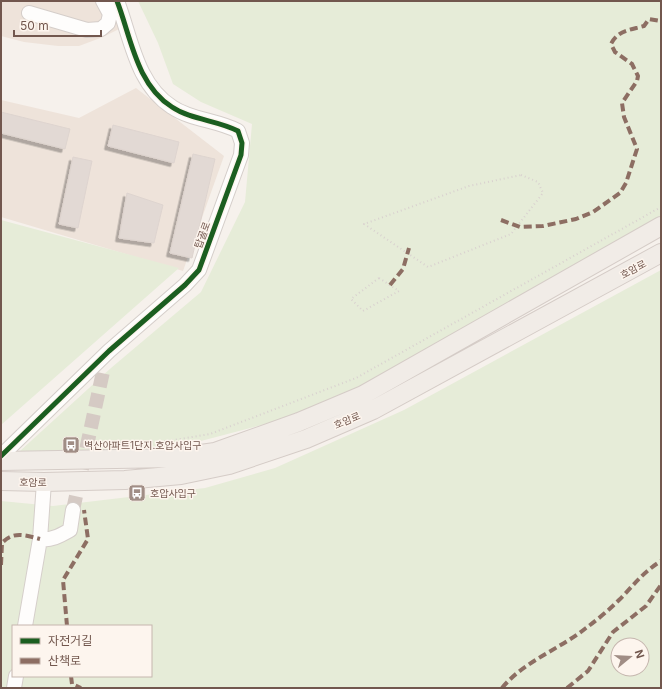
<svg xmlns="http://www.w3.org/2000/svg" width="662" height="689" viewBox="0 0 662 689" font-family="Inter,'Noto Sans KR',sans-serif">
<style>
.residential{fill:#eee3da}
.green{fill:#e6ecd8;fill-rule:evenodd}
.building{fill:#e2d9d4;stroke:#ded4cf;filter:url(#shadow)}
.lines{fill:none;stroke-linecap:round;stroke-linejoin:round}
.minor-tunnel{stroke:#d5cac4;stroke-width:14;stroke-dasharray:14 7;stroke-linecap:butt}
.minor-casing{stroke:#d5ceca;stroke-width:16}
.major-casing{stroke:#d5ccc7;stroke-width:20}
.path{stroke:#d9d1cf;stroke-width:2;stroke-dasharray:1 3;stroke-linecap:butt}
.minor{stroke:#fefdfc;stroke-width:14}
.major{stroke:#f1ece7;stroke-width:18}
.quiet{stroke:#8d6e63;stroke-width:4;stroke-dasharray:8 4;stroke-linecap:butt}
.cycleway-casing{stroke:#fdf5ee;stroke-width:8}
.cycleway{stroke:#1b5e20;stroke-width:5}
.labels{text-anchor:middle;stroke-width:3;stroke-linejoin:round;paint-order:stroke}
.street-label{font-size:10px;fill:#72574e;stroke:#fdf5ee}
.poi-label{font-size:10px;fill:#72574e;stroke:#fdf5ee;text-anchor:start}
</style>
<defs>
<filter id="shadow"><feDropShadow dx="-3.5" dy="3.5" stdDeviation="0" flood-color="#0004"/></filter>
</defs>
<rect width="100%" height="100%" fill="#f6f1ec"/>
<path class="residential" d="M1,1H111L119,29L103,37L79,46H58L24,42L1,36Z
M136,88L224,156L183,271L1,217V100L79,118Z"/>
<path class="green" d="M138,1H661V220L447,345L307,413L182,446L70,452L20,451L111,368L201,292L245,202L252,124L201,102L173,84L158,43Z
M1,220L179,268L1,425Z
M661,270V688H1V501L53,506L205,488L275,468L404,410ZM13,626H151V676H13ZM618,645H642V669H618Z"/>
<path class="building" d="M1,112L70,129L65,149L1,133Z
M113,125L179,142L174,163L108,146Z
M193,154L215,159L192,258L170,253Z
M73,157L92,161L78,228L59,224Z
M127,193L163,205L154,243L119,238Z"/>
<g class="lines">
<path class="minor-tunnel" d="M73,510L104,367"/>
<defs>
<path id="minor" d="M29,13L87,30L101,29L108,23L110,14L103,1
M1,456L109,351L185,285L199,270L241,155L242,143L238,131C217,120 191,120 172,107C136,84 131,37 117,1
M44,482L40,539C51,541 61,535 70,530L73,510
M25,626L40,539
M14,688L16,676"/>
<path id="major" d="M1,461L173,458L215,452L299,422L363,395L661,226
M1,481L44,482L125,480L181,475L229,465L306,439L373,410L661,253"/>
</defs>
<use href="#minor" class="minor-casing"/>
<use href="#major" class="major-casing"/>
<path class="path" d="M521,175L538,182L543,193L511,234L428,267L364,224L469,186Z
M379,278L399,291L363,311L351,299Z
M116,443L168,441L210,434L356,378L661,207"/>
<use href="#minor" class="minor"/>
<use href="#major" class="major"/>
<path class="quiet" d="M501,220L520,227L543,226L576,219L593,212L620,193L626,183L637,149L624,117L622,103L637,81L638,76L632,64L615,52L611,44C618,30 630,30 644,26L649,19L661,21
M390,285L403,269L409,248
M1,565L2,543C13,531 25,535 40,539
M67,626L63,580L88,539L84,510
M71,676L72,684L81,688
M502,688C524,661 560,649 586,628C597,620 609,610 619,600C633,586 643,572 661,561
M567,688L588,671L613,632L646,606L661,585"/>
<defs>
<path id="cycleway" d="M1,456L109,351L185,285L199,270L241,155L242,143L238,131C217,120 191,120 172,107C136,84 131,37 117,1"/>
</defs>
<use href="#cycleway" class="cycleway-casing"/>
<use href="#cycleway" class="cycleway"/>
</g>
<defs>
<symbol id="bus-square" viewBox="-11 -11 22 22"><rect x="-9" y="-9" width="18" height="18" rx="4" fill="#a08d85" stroke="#fdf5ee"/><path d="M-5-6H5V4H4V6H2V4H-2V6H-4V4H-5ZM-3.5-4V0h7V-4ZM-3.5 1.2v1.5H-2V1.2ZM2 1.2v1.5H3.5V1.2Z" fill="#fff"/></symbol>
</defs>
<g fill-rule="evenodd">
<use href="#bus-square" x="61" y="435" width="20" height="20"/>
<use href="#bus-square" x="127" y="483" width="20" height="20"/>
</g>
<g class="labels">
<g class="street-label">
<text transform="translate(202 235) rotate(-70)" y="4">탑골로</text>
<text transform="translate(633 269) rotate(-28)" y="4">호암로</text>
<text transform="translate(347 420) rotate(-23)" y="4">호암로</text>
<text transform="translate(33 482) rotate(1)" y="4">호암로</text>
</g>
<g class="poi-label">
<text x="84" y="449">벽산아파트1단지.호압사입구</text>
<text x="150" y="497">호압사입구</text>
</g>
</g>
<rect width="662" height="689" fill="none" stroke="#72574e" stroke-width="4"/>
<rect x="12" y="625" width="140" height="52" fill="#fdf5ee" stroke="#c5b6ae"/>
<rect x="20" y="638" width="20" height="6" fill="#1b5e20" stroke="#c5b6ae"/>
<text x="48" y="645" font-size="12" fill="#72574e">자전거길</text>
<rect x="20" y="658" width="20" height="6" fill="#8d6e63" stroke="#c5b6ae"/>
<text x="48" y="665" font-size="12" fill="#72574e">산책로</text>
<g transform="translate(630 657) rotate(72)"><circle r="19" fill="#fdf5ee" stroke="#c5b6ae"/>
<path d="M0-3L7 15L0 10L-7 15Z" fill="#a08d85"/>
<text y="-6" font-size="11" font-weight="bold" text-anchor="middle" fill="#72574e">N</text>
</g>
<path d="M14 30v6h87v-6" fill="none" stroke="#72574e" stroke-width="2"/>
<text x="20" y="30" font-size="12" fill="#72574e" stroke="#fdf5ee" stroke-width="3" paint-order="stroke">50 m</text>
</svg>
